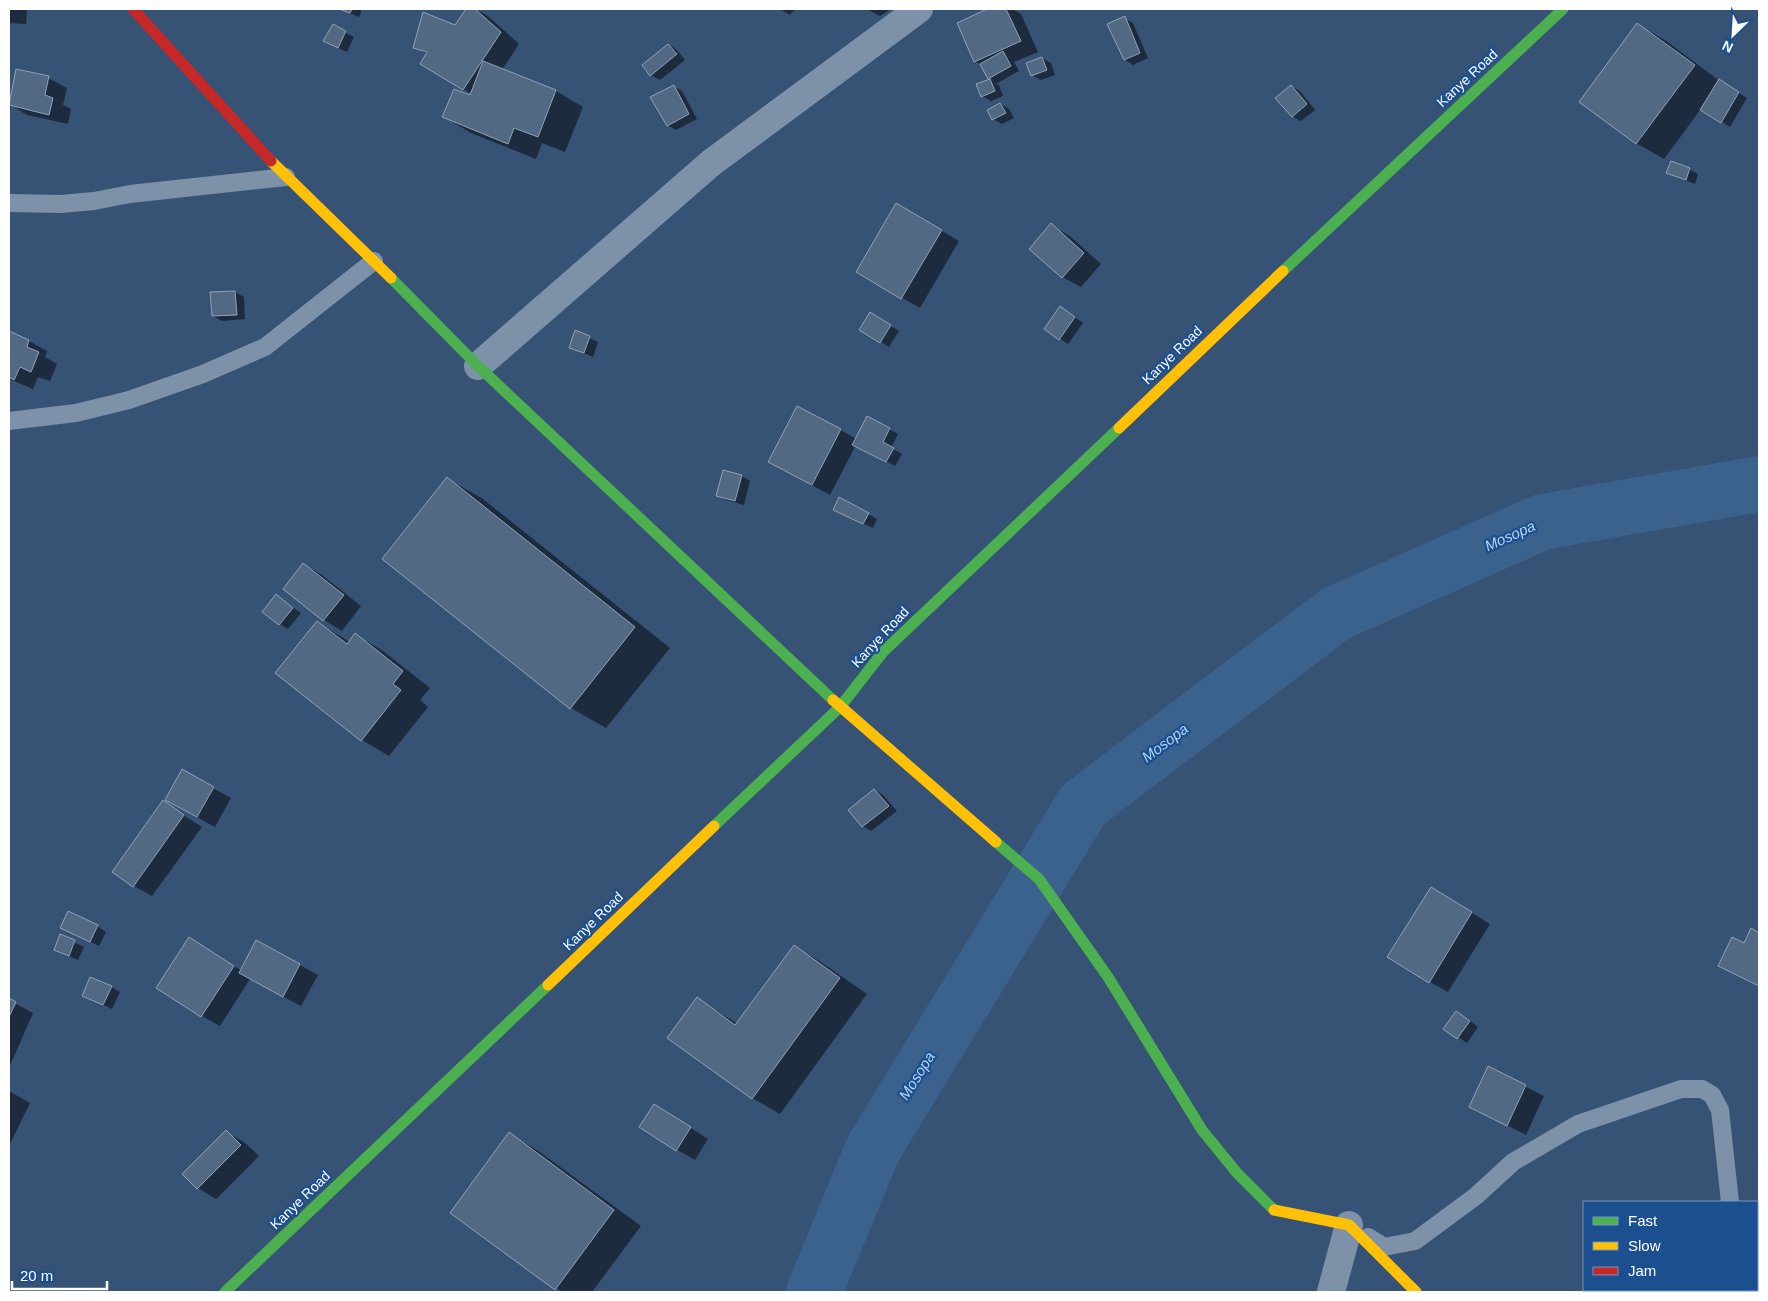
<svg xmlns="http://www.w3.org/2000/svg" width="1768" height="1301" viewBox="0 0 1768 1301" font-family="Arial,sans-serif">
<style>
.shadow{fill:#0007}
.lines{fill:none;stroke-linecap:round;stroke-linejoin:round}
.river{stroke:#3b618d;stroke-width:56}
.building{fill:#526984;stroke:#92a2b6}
.lane{stroke:#7d92a8;stroke-width:18}
.street{stroke:#7d92a8;stroke-width:28}
.fast{stroke:#4caf50;stroke-width:11}
.slow{stroke:#ffc107;stroke-width:11}
.jam{stroke:#c62828;stroke-width:11}
.labels{text-anchor:middle;stroke-width:4.5;stroke-linejoin:round;paint-order:stroke}
.street-label{font-size:14px;fill:#fff;stroke:#1b4f8f}
.water-label{font-size:15px;font-style:italic;fill:#b5d3f5;stroke:#1b4f8f}
</style>
<rect width="100%" height="100%" fill="#365274"/>
<path class="shadow" d="M9,9H27L26,24L9,23Z
M340,9H362L359,17Z
M468,9H475L488,16L519,44L502,70L556,91L583,107L565,152L542,143L536,159L471,133L444,117L470,97L472,94L421,64L427,54L415,47L455,27Z
M780,9H795L790,15Z
M867,9H891L880,16Z
M990,9H1012L1021,14L1038,52L1014,62L1019,71L996,84L999,85L1003,96L991,101L982,96L978,85L992,79L989,78L982,65L975,61L958,24Z
M1124,18L1133,23L1148,58L1133,65L1124,59Z
M1638,25L1665,40L1721,82L1747,98L1730,127L1701,109L1664,159L1636,143Z
M333,26L354,37L347,52L334,46Z
M669,45L677,50L685,60L660,80L651,75Z
M1042,58L1051,63L1055,75L1041,80L1032,75Z
M48,78L67,88L63,105L71,109L68,124L27,115L11,105L9,119V97L11,98Z
M674,86L682,91L697,119L676,130L667,125Z
M1291,86L1300,91L1315,110L1301,121L1292,116Z
M1000,104L1009,109L1014,118L1002,124L993,119Z
M1689,169L1698,174L1695,184L1668,173Z
M897,204L959,241L920,308L857,272Z
M1051,225L1070,236L1101,264L1081,287L1062,277Z
M235,292L244,297L245,319L222,321L213,316Z
M1069,313L1083,323L1068,344L1059,338Z
M870,314L899,331L889,347L860,330Z
M576,332L598,342L593,357L570,347Z
M9,333L29,341L47,351L45,357L57,364L50,381L38,377L33,389L9,379Z
M889,429L898,434L891,448L902,454L895,466L856,445L830,495L788,472L841,430L856,439Z
M742,476L750,481L744,505L726,500L718,495Z
M448,479L483,499L670,648L606,728L571,708Z
M843,514H868L877,519L873,528Z
M303,564L322,575L361,606L342,631L324,620Z
M276,596L301,613L288,629L280,624Z
M317,622L350,642L356,635L383,651L430,688L420,700L428,707L389,756L362,740Z
M182,771L231,798L215,827L184,810Z
M875,790L883,795L897,811L871,831L863,826Z
M163,802L202,827L152,896L134,886Z
M1450,899L1490,924L1448,992L1430,982Z
M97,926L106,932L99,946L70,932Z
M1751,930L1759,934V986L1738,976L1745,944Z
M61,936L84,947L78,960L56,950Z
M189,938L242,971L300,965L318,975L301,1006L250,979L220,1026L202,1016Z
M794,946L821,962L867,994L780,1114L752,1098L697,999L738,1024Z
M111,987L120,992L112,1009L83,995Z
M9,1000L33,1013L9,1068Z
M1465,1017L1478,1027L1467,1043L1445,1028Z
M1489,1068L1544,1096L1526,1135L1470,1106Z
M9,1091L30,1103L9,1146Z
M655,1105L708,1139L695,1160L676,1149Z
M226,1132L244,1142L259,1156L216,1199L198,1188L184,1174Z
M510,1134L537,1150L641,1226L592,1292H562L452,1212Z"/>
<g class="lines">
<path class="river" d="M814,1292L873,1149L1083,805L1335,614L1542,522L1759,484"/>
</g>
<path class="building" d="M339,9H352L350,13Z
M466,9H475L501,32L463,90L420,64L427,52L413,48L423,12L455,25Z
M987,9H1006L1021,41L974,62L957,23Z
M1125,16L1140,53L1124,60L1107,24Z
M1637,23L1695,65L1636,144L1579,102Z
M333,24L346,31L338,48L323,41Z
M668,44L677,54L650,76L642,65Z
M1003,51L1011,66L988,79L980,64Z
M1042,57L1047,70L1031,76L1026,63Z
M483,61L556,90L538,137L514,128L508,144L442,117L454,89L470,95Z
M16,69L49,76L45,95L53,98L49,115L9,105Z
M990,79L995,91L981,97L976,84Z
M1719,79L1739,92L1721,123L1700,110Z
M674,85L689,114L667,126L650,97Z
M1291,85L1307,104L1292,117L1275,98Z
M1000,103L1006,113L992,120L987,110Z
M1671,161L1690,168L1686,180L1666,173Z
M896,203L942,230L901,299L856,272Z
M1051,223L1084,253L1062,278L1029,249Z
M235,291L237,315L212,316L210,292Z
M1060,306L1075,317L1059,340L1044,329Z
M870,312L891,325L880,343L859,330Z
M575,330L590,336L584,353L569,348Z
M9,331L29,340L27,347L39,352L31,372L20,367L14,380L9,377Z
M797,406L841,429L812,485L768,462Z
M867,416L890,428L883,442L894,448L886,462L852,445Z
M723,470L742,475L735,501L716,496Z
M447,477L635,627L570,709L382,559Z
M839,497L869,513L863,524L833,510Z
M303,563L344,595L323,621L283,589Z
M276,594L293,608L279,625L262,612Z
M317,621L347,644L355,633L403,671L393,684L401,690L361,741L275,673Z
M182,769L214,787L197,817L165,800Z
M874,789L889,806L862,827L848,810Z
M163,800L184,815L133,887L112,872Z
M1431,887L1472,912L1429,983L1387,957Z
M68,911L98,925L90,942L60,928Z
M1751,928L1759,933V986L1718,966L1732,937L1744,943Z
M60,934L75,940L69,956L54,950Z
M189,937L234,966L201,1017L156,988Z
M256,940L300,964L283,997L239,973Z
M794,945L840,978L752,1099L667,1038L697,997L735,1025Z
M90,977L112,986L103,1005L82,996Z
M9,998L16,1002L9,1017Z
M1456,1011L1470,1021L1457,1039L1443,1029Z
M1488,1066L1526,1085L1507,1126L1469,1107Z
M654,1104L691,1127L676,1151L639,1127Z
M226,1130L241,1145L197,1189L182,1174Z
M509,1132L614,1210L555,1290L450,1213Z"/>
<g class="lines">
<path class="lane" d="M9,203L61,204L94,201L130,194L286,177
M9,421L76,413L129,400L203,374L265,347L374,261
M1368,1237L1384,1247L1415,1241L1476,1196L1513,1162L1578,1124L1681,1089H1702L1712,1095L1720,1110L1730,1202
M1739,1290V1292"/>
<path class="street" d="M478,366L711,163L919,9
M1331,1292L1349,1225"/>
<path class="fast" d="M1283,271L1563,9
M391,278L478,366L833,700
M714,826L840,707L883,652L1119,428
M996,842L1039,879L1108,977L1202,1130L1237,1173L1274,1210
M225,1292L548,985"/>
<path class="slow" d="M271,161L391,278
M1119,428L1283,271
M833,700L996,842
M548,985L714,826
M1274,1210L1349,1225L1416,1292"/>
<path class="jam" d="M133,9L271,161"/>
</g>
<g class="labels">
<g class="street-label">
<text transform="translate(1467 78) rotate(-43)" y="5">Kanye Road</text>
<text transform="translate(1172 355) rotate(-44)" y="5">Kanye Road</text>
<text transform="translate(880 637) rotate(-47)" y="5">Kanye Road</text>
<text transform="translate(593 921) rotate(-44)" y="5">Kanye Road</text>
<text transform="translate(300 1200) rotate(-44)" y="5">Kanye Road</text>
</g>
<g class="water-label">
<text transform="translate(1510 536) rotate(-24)" y="5">Mosopa</text>
<text transform="translate(1165 743) rotate(-37)" y="5">Mosopa</text>
<text transform="translate(917 1076) rotate(-58)" y="5">Mosopa</text>
</g>
</g>
<rect width="1768" height="1301" fill="none" stroke="#ffffff" stroke-width="20"/>
<rect x="1583" y="1201" width="175" height="90" fill="#1b4f8f" stroke="#7695bc"/>
<rect x="1593" y="1217" width="25" height="8" fill="#4caf50" stroke="#7695bc"/>
<text x="1628" y="1226" font-size="15" fill="#ffffff">Fast</text>
<rect x="1593" y="1242" width="25" height="8" fill="#ffc107" stroke="#7695bc"/>
<text x="1628" y="1251" font-size="15" fill="#ffffff">Slow</text>
<rect x="1593" y="1267" width="25" height="8" fill="#c62828" stroke="#7695bc"/>
<text x="1628" y="1276" font-size="15" fill="#ffffff">Jam</text>
<g transform="translate(1733 35) rotate(205)" stroke="#1b4f8f" stroke-width="4" paint-order="stroke">
<path d="M0-4L9 19L0 12L-9 19Z" fill="#ffffff"/>
<text y="-8" font-size="14" font-weight="bold" text-anchor="middle" fill="#ffffff">N</text>
</g>
<path d="M12 1281v8h95v-8" fill="none" stroke="#ffffff" stroke-width="2.5"/>
<text x="20" y="1281" font-size="15" fill="#ffffff" stroke="#1b4f8f" stroke-width="4" paint-order="stroke">20 m</text>
</svg>
